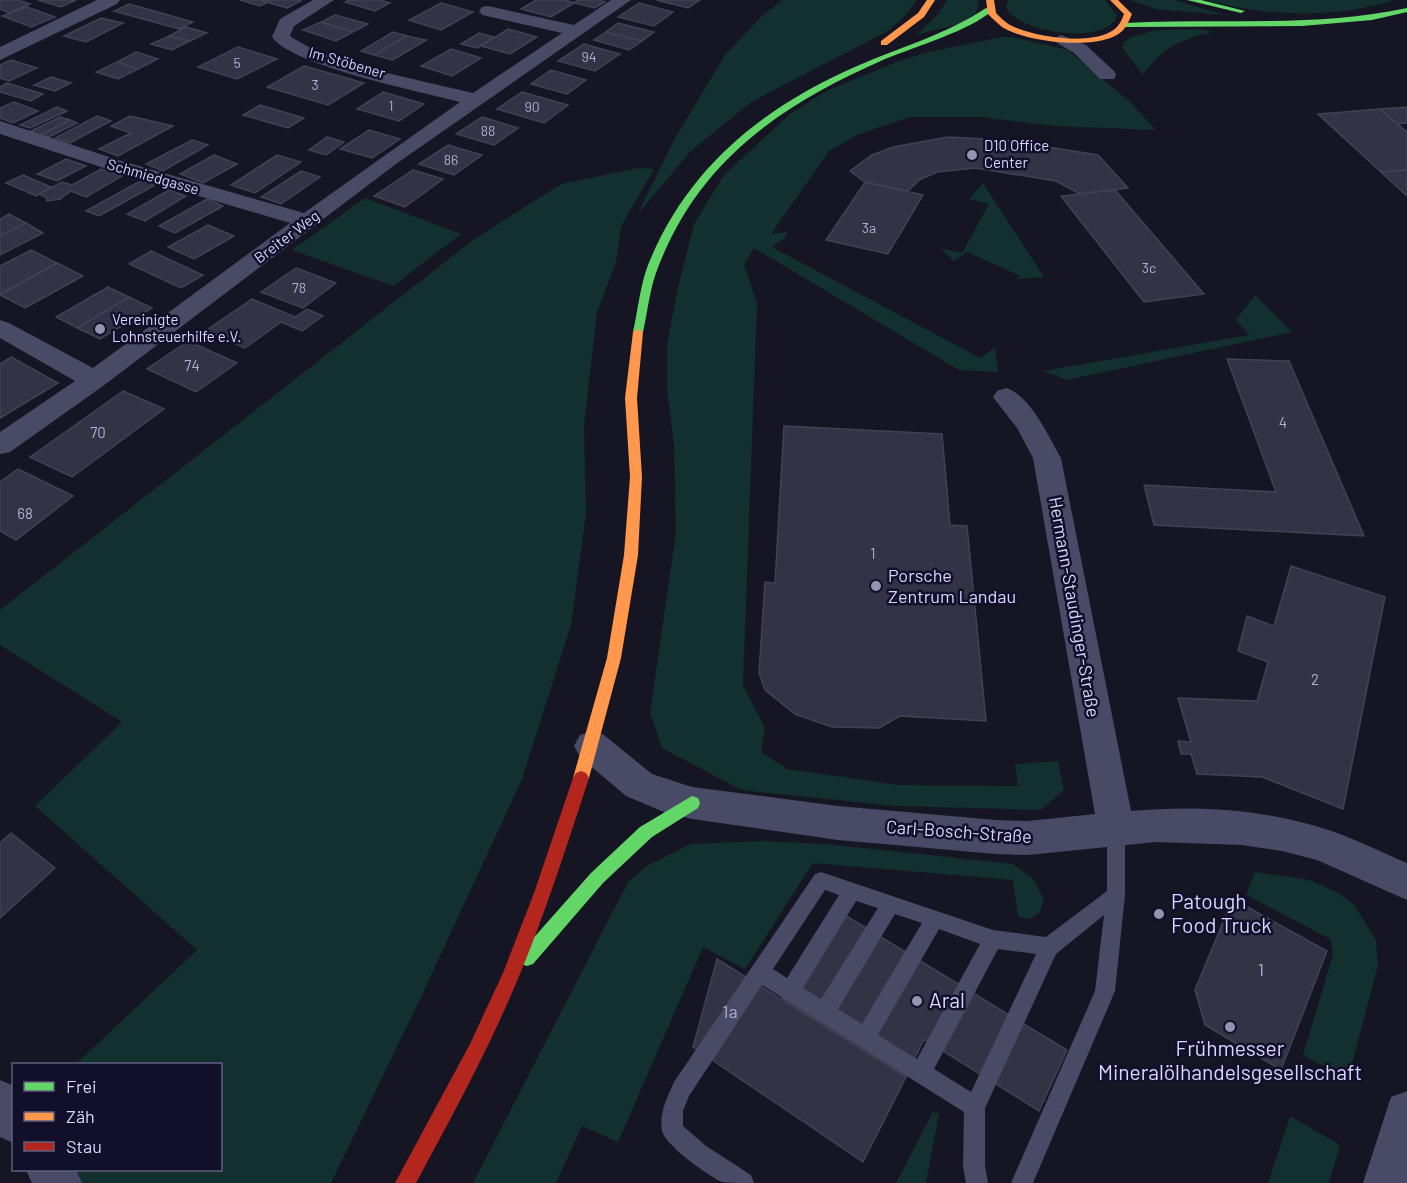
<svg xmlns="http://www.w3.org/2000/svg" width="1407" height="1183" viewBox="0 0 1407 1183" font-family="Barlow,sans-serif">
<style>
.green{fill:#12302e}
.building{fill:#343346;stroke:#424057;stroke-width:1.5}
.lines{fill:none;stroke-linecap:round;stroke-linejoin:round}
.lane{fill:#494a65;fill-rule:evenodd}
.street{fill:#494a65;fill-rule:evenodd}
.fast{fill:#63d668;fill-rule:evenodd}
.slow{fill:#ff974d;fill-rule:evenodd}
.jam{fill:#b3261e;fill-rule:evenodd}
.poi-dot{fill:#9593b2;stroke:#110f2a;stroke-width:2}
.labels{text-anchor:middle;stroke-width:5;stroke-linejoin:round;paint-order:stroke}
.far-number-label{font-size:14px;fill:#b0aed1}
.far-street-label{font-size:15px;fill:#d9d7ff;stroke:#110f2a}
.far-poi-label{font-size:15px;fill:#d9d7ff;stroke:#110f2a;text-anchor:start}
.number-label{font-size:15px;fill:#b0aed1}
.poi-label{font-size:18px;fill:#d9d7ff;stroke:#110f2a;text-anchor:start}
.street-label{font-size:18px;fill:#d9d7ff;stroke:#110f2a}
.near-number-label{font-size:18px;fill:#b0aed1}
.near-poi-label{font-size:21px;fill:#d9d7ff;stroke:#110f2a;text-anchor:start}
</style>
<rect width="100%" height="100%" fill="#161524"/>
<path class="green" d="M782,0H917L905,16L888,31L751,102L690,152L637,215L675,138L725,55L762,16Z
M947,0H979L976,14L958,24L916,35L938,14Z
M1008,0H1105L1117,15C1110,46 1017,34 1006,7Z
M1130,0H1174L1225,15L1156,9Z
M1206,0H1395C1333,19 1269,17 1206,0Z
M1198,29L1213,32C1183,38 1160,49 1143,75L1123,49V43L1131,37L1156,30Z
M1002,37H1013L1068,50L1130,102L1156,130L1054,126L980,117H911L859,134L829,151L771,234L787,232L786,237L772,247L980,358L995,347L998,372L959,370L754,248L744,265L757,303L743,685L765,728L761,752L787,769L899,785L1018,786L1015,764L1058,761L1064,790L1041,810L894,806L741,790L662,748L650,713L676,532L674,445L667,391V344L678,287L694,224L724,175L790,114L826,91L899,61L929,52Z
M638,168L654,169L621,226L616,262L597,312L584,426L586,514L571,625L522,779L421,997L331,1183H59L49,1170H220V1064H76L197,950L35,806L122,722L0,645V610L473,240L561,184Z
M983,183L1044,277L1017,279L1020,276L967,252L954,261L940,248L962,253L989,204L969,199Z
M365,198L461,234L393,286L292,250Z
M1255,295L1292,332L1067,380L1043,371L1249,335L1236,320Z
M761,841L826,844L1013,864L1032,878L1044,899L1040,912L1031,919L1018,917L1013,880L813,863L745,969L703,947L618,1142L582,1126L556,1183H473L628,882L647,866L690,844Z
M1255,872L1310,880L1340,894L1354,905L1376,940L1378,965L1348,1079L1303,1055L1333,955L1330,939L1246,895Z
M933,1112L939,1114L926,1183H896Z
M1290,1116L1340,1145L1329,1183H1268Z"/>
<path class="building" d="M0,0H18L30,4L9,13L0,9Z
M38,0H76L61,7Z
M240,0H259L268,2L260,6Z
M259,0H298L301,1L287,8Z
M349,0H380L390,3L375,11L345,2Z
M536,0H564L574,3L551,17L521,9Z
M578,0H599L605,2L595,8L574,3Z
M656,0H700L688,8Z
M441,3L473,12L441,30L409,20Z
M639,3L673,12L654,26L618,17Z
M129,4L193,22L179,29L114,11Z
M27,7L55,17L31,27L2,16Z
M335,15L368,24L353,32L321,22Z
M101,18L123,23L86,42L64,36Z
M321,22L353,32L336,41L303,30Z
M618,23L654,32L642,41L606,32Z
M186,27L207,33L190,41L169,36Z
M508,29L537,37L510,54L481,46Z
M393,32L407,36L374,55L361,51Z
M606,32L642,41L629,50L594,40Z
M479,33L494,37L477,48L461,44Z
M169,36L190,41L172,50L151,44Z
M407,36L426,40L393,60L374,55Z
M584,44L620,54L595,71L558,61Z
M238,47L277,59L237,79L198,67Z
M451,49L481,58L452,76L421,66Z
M136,52L158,59L138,69L117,62Z
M11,60L37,68L9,81L0,78V65Z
M117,62L138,69L118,79L96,72Z
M304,66L364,83L328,105L267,87Z
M551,70L586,80L567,94L531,84Z
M51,77L71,83L55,91L34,85Z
M7,83L43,94L31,101L0,92V87Z
M383,92L424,104L399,121L357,109Z
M522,92L568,105L544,123L497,109Z
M14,102L38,111L13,123L0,118V108Z
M260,105L304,118L288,128L243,115Z
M57,107L67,111L30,128L20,125Z
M1407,107V123L1397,124L1380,109Z
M1380,109L1407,132V170L1381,172L1318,114Z
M97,116L111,121L70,143L55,138Z
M130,116L173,126L118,156L99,149L131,133L111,126Z
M60,117L70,120L40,135L31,131Z
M482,117L518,128L494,145L456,134Z
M70,120L77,123L49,137L40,135Z
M369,130L400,139L372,158L340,149Z
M327,137L344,142L326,155L309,150Z
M948,137L1005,140L1098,155L1128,188L1080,194L1056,181L975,168L937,172L919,180L908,191L865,182L850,171L872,155L893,147Z
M192,140L208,145L163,171L146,164Z
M448,145L482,155L454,175L419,164Z
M214,155L237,164L203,183L180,174Z
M277,155L301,162L255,193L231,185Z
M66,159L86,166L57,181L37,174Z
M101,169L122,176L86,197L71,191L60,199L47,201L46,197L39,194L62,182L72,185Z
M413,170L443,179L405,207L374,196Z
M1407,170V196L1381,172Z
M301,171L320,177L281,204L261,197Z
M23,175L51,187L36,196L6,183Z
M142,180L155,185L99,216L86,211Z
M865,182L923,195L888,254L826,240Z
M169,190L186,196L145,221L127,214Z
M1115,190L1204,294L1144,302L1061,196Z
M207,199L223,206L175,233L159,226Z
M9,214L26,223L0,236V219Z
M26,223L43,233L0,255V236Z
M208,225L234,236L194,259L168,247Z
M31,250L57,263L0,294V266Z
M151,251L203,275L181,288L129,264Z
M57,263L83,276L25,308L0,295Z
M296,268L336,283L303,308L261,292Z
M108,287L129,297L77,328L56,317Z
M129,297L152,308L100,339L77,328Z
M252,299L295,317L307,309L323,316L302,331L281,322L245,348L205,331Z
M188,341L237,363L196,392L147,369Z
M11,357L58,383L0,418V364Z
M1227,359L1289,361L1364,536L1154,525L1144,485L1276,492Z
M123,391L164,409L72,477L30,457Z
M784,426L942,434L950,525L967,526L986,721L900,716L879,728L832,727L795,714L765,690L759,673L765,582L775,583Z
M18,469L73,496L16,540L0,531V482Z
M1291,566L1385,597L1343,809L1262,777L1197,774L1191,754H1181L1178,741L1191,742L1178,698L1257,701L1268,662L1238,651L1247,616L1274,626Z
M11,833L55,868L0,918V843Z
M1242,904L1327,951L1281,1070L1205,1025L1195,990L1228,910Z
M838,911L1067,1050L1039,1111L924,1039L906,1077L782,999Z
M717,959L906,1077L863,1162L693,1047Z"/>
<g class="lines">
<path class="lane" d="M1116,820L1122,822L1125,828V895L1115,991L1033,1183H1011L1095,991L1104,915L1056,954L985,1108V1166L988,1183H966L963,1166L964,1112L762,985L689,1096L683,1111V1126L706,1146L751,1175L754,1183C745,1183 730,1183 722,1182C707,1175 666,1146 662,1131C659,1113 667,1098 674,1082L815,874L821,872L993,930L1046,937L1107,891V828L1110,822ZM825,890L839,895L787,978L773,969ZM856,901L878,908L821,999L803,988ZM895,914L922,923L862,1024L838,1009ZM939,929L980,944L917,1059L878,1035ZM998,949L1036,954L971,1092L934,1069Z"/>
<path class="street" d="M97,0H120L117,4L0,60V47Z
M313,0H334L294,26L290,36C329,64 425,81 473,93L562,33L482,15L479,11L482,7L488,6L574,25L611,0H631L396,164L103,386L10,452L0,454V432L75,381L0,338V320L9,323L93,368L290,223L104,168L0,134V121L118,160L304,213L460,102C423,92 292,66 272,37L280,19Z
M1061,35L1086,45L1114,71L1116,75L1114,79H1100L1074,53L1052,40Z
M1006,388C1030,395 1049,437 1061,458L1131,811C1195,805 1261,809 1322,828C1351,837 1379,851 1407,863V900L1317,860L1282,851L1242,845L1156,842L1028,855L996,854L838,840L692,819L664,812L626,796L580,757L574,746L580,735L592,731L604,735L652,774L692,787L838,806L996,820L1028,821L1095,814L1033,458L1017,428L993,397L997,391Z
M0,1080L14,1086V1143L0,1137Z
M1407,1091V1183H1363L1391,1097Z
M26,1170H76L82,1183H32Z"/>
<path class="fast" d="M1187,0H1201L1245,11L1241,13Z
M986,8L993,10C971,30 915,47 885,59C783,104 701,158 659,265C650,286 648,310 643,332L642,334H634L633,332C638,310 640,286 648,265C687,168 763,107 857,66C899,48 949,33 986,8Z
M1407,8V12L1372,20L1302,26L1125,27L1121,25L1125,23C1220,18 1314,28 1407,8Z
M692,796L698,798L700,803L698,808L652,837L603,883L533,964L527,966L521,964L518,958L521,952L591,873L640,827Z"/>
<path class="slow" d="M927,0H935L924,17L887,45H881V41L918,13Z
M986,0H994L996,13C1000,17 1005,22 1010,25C1033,37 1087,45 1110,32C1118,28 1121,22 1124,14L1110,0H1118L1132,14C1128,23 1125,31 1115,36C1089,49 1026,42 1002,27C997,23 992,18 988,14Z
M638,329L643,332L637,398L642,477L638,555L621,658L589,778L586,783L581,785L576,783L573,778L607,658L624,555L630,477L625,398L633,332Z"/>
<path class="jam" d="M581,771L586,773L589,778C563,857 538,937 503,1013C477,1071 446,1127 416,1183H395L470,1044L503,973L534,893L573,778L576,773Z"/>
</g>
<g class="poi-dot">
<circle cx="972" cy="155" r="6"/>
<circle cx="100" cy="329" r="6"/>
<circle cx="876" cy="586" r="6"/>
<circle cx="1159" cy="914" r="6"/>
<circle cx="917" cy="1001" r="6"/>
<circle cx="1230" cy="1027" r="6"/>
</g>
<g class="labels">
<g class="far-number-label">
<text x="589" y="62">94</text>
<text x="237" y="68">5</text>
<text x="315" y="90">3</text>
<text x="391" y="111">1</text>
<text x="532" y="112">90</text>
<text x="488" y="136">88</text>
<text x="451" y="165">86</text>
<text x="869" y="233">3a</text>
<text x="1149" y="273">3c</text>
<text x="299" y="293">78</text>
</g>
<g class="far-street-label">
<text transform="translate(347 63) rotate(16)" y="5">Im Stöbener</text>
<text transform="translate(153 177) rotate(16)" y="5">Schmiedgasse</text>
<text transform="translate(287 237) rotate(-37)" y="5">Breiter Weg</text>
</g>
<g class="far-poi-label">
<text x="984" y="151">D10 Office<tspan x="984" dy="17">Center</tspan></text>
<text x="112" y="325">Vereinigte<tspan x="112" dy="17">Lohnsteuerhilfe e.V.</tspan></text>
</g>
<g class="number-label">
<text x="192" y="371">74</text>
<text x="1283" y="428">4</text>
<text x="98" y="438">70</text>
<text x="25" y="519">68</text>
<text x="873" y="559">1</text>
<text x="1315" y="685">2</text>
</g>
<g class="poi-label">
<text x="888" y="582">Porsche<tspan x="888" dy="21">Zentrum Landau</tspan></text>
</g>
<g class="street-label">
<text transform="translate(1074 607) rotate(80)" y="6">Hermann-Staudinger-Straße</text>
<text transform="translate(959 832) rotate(4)" y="6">Carl-Bosch-Straße</text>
</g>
<g class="near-number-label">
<text x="1261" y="976">1</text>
<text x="730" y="1018">1a</text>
</g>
<g class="near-poi-label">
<text x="1171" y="909">Patough<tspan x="1171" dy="24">Food Truck</tspan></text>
<text x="929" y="1008">Aral</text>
<text x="1230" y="1056" text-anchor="middle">Frühmesser<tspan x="1230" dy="24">Mineralölhandelsgesellschaft</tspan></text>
</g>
</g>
<rect x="12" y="1063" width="210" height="108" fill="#110f2a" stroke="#615f7f" stroke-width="1.5"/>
<rect x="24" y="1082" width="30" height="9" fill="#63d668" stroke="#615f7f" stroke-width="1.5"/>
<text x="66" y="1093" font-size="18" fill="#d9d7ff">Frei</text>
<rect x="24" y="1112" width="30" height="9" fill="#ff974d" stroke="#615f7f" stroke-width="1.5"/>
<text x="66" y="1123" font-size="18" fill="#d9d7ff">Zäh</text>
<rect x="24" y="1142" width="30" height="9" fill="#b3261e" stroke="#615f7f" stroke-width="1.5"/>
<text x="66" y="1153" font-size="18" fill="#d9d7ff">Stau</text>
</svg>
